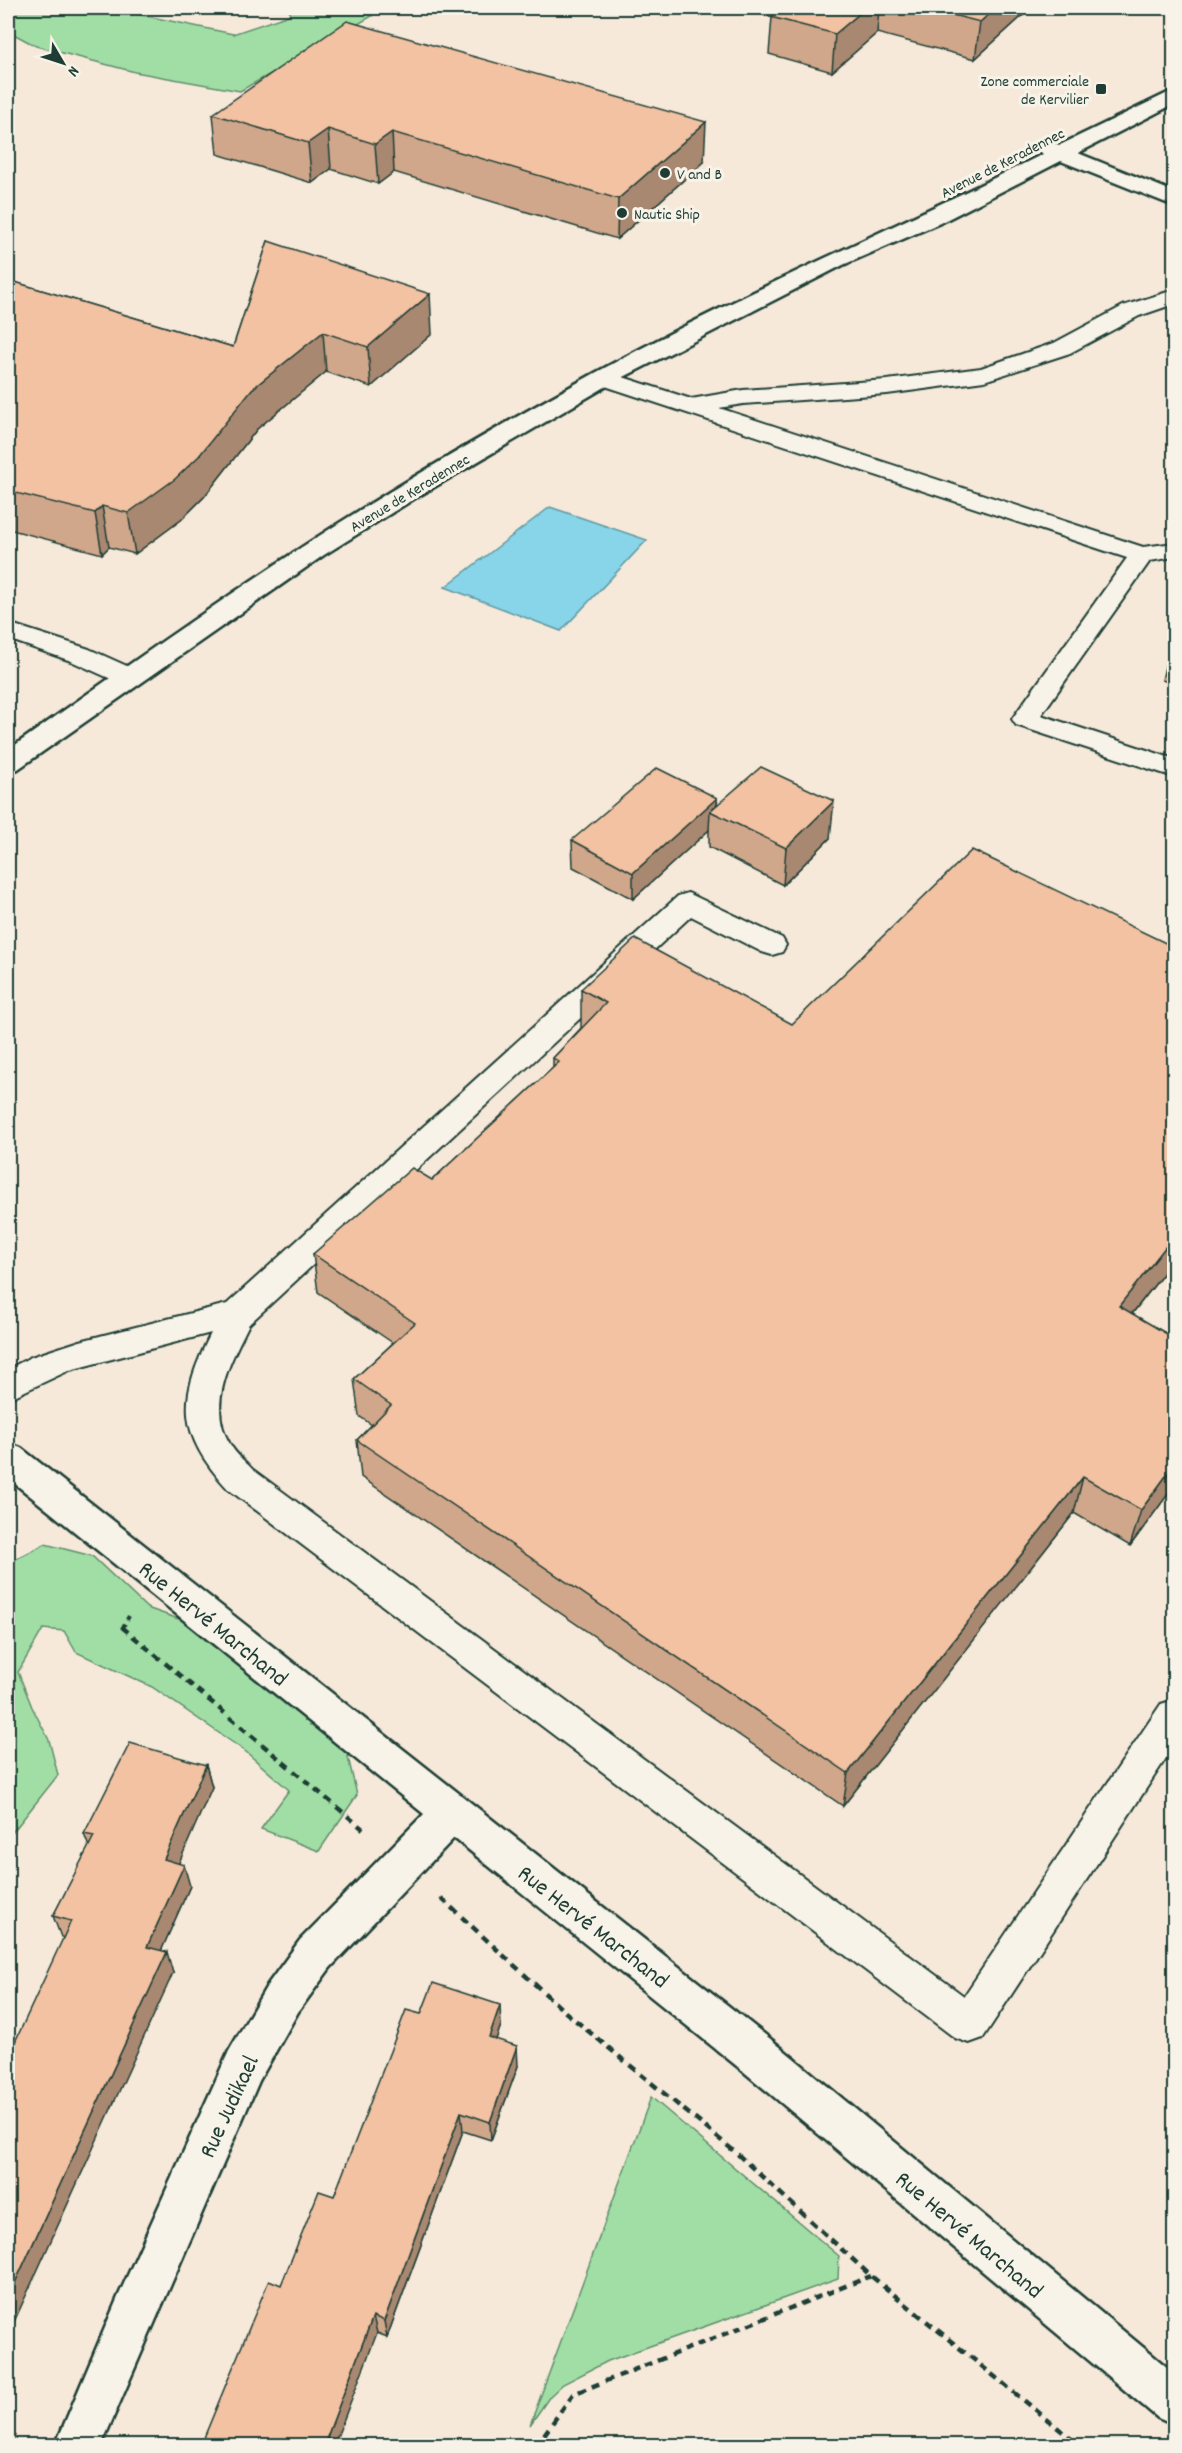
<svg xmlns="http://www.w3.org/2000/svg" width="1182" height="2453" viewBox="0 0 1182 2453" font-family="Dekko,sans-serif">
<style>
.green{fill:#a1dea5;stroke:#608e6c;stroke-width:1.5}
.water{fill:#88d4e8;stroke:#5e98a0;stroke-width:1.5}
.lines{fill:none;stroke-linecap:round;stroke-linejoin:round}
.lane-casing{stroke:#1f3d34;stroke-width:4}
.street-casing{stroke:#1f3d34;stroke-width:5}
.path-far1{stroke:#1f3d34;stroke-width:4;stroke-dasharray:6 4.5;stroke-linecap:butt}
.path{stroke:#1f3d34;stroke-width:4.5;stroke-dasharray:8 6;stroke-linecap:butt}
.lane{fill:#f7f3e8;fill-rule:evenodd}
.street{fill:#f7f3e8;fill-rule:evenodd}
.wall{fill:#d0a78b;stroke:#1f3d34;stroke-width:1.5}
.shaded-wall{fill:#a98871;stroke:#1f3d34;stroke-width:1.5}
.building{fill:#f2c2a2;stroke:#1f3d34;stroke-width:1.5}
.poi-dot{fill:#1f3d34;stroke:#f7f3e8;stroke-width:2}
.labels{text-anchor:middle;stroke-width:6;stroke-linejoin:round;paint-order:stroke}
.far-poi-label{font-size:16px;fill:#1f3d34;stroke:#f7f3e8;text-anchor:start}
.far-street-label{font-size:16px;fill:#1f3d34;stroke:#f7f3e8}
.near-street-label{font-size:24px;fill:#1f3d34;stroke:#f7f3e8}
</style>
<rect width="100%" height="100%" fill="#f6e9da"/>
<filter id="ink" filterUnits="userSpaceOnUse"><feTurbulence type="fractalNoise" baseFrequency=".0167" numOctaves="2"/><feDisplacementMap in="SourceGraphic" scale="12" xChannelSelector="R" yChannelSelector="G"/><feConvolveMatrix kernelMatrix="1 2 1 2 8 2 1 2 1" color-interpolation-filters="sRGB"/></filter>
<g filter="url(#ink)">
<path class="green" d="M8,8H127L137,14L233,34L289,15L291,8H366L372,16L240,91L135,72L36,46L8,31Z
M45,1544L92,1556L147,1608L193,1624L303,1713L347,1753L357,1795L319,1851L261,1829L289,1790L245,1751L152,1687L76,1652L64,1631L43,1629L18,1672L32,1707L49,1740L58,1775L8,1838V1563Z
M651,2097L839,2256L838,2279L608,2361L563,2384L550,2396L530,2425Z"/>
<path class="water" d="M550,507L647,540L561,631L445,587Z"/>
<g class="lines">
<defs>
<path id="lane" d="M1174,290V304L1139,316L1070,353L984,381L887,394L743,404L719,408L1143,547L1174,543V557L1150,561L1041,715L1174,759V777L1016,725L1012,719L1127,558L596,383L593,378L596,373L604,371L691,399L743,390L887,380L981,368L1054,343L1123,306Z
M8,623L89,649L138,671L142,677L138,683L129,685L120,683L71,661L8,639Z
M688,893L782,938L786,945L782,952L772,955L762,952L691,916L249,1324C231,1360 206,1405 230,1444C235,1454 245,1461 252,1469L964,1996L1161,1704L1174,1700V1746L983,2038L969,2043L955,2038L228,1489C177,1433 178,1399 211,1333L70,1370L8,1399V1369L31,1357L80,1341L227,1304L678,896Z"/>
<path id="street" d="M1174,90V104L1078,153L1174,192V206L1061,161L940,223L843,265L612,383L417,497L324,555L18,769L8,772V750C106,681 204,611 305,545C399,484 497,427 595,373C741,293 895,228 1043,154L1035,147L1039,143L1046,141L1060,145Z
M8,1443L21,1448L773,2041L1174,2373V2425L1158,2418L743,2071L454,1838L330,1968L298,2012L259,2081L101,2446H55L118,2297L229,2051L268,1984L300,1940L424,1814L8,1478Z"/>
</defs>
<use href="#lane" class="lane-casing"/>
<use href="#street" class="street-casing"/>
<path class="path-far1" d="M122,1629L129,1616"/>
<path class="path" d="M122,1627L363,1829
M441,1898L564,2011L734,2151L871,2276L1080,2446
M536,2446L573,2394L871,2276"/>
<use href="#lane" class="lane"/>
<use href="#street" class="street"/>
</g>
<path class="wall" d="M737,8H1031L975,59L877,33L832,72L769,54L772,17Z
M213,114L704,162L617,239L394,172L378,184L331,169L312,183L217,154Z
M268,241L432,334L371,387L326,372L257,429L204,497L181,520L135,554L109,547L102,554L8,529V280L233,347Z
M1174,632V684L1162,680L1172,636Z
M717,798V805L830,838L783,885L709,847V830L633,899L573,867L572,840Z
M1174,947V1260L1132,1314L1174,1338V1486L1130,1546L1074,1513L843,1806L361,1477L357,1440L372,1425L359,1416L354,1379L393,1343L318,1292L313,1254L432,1180L553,1068V1058L581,1028V989L792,1024Z
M206,1765L212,1787L178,1863L190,1886L161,1951L173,1973L61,1937L53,1916L89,1847L84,1834Z
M421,2014L501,2025L496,2039L518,2066L491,2140L463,2131L387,2337L377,2333L281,2285L334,2196Z"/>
<path class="shaded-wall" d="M866,8H879L877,33L832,72L835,34Z
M996,8H1031L975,59L980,22Z
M706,122L704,162L617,239L618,199Z
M328,129L331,169L312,183L308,143Z
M392,132L394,172L378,184L375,144Z
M430,294L432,334L371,387L368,347Z
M323,332L326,372L257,429L204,497L181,520L135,554L128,513L252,389Z
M102,506L109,547L102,554L95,513Z
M717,798V814L710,811L709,830L633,899V873Z
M834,801L830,838L783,885L786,848Z
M1174,1236V1260L1109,1343L1119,1306Z
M1174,1465V1486L1130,1546L1141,1510Z
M1083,1477L1074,1513L843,1806L848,1773Z
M206,1765L212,1787L171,1881L164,1859Z
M184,1865L190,1886L154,1967L147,1947Z
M167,1952L173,1973L8,2335V2298Z
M500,2005L501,2025L490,2057L489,2037Z
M517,2046L518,2066L491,2140L490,2122Z
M461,2112L463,2131L387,2337L384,2321Z
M373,2316L377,2333L334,2445H324Z"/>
<path class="building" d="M780,8H866L835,34L771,17Z
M925,8H996L980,22Z
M347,21L706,122L618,199L392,132L375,144L328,129L308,143L213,114Z
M268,241L430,294L368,347L323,332L252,389L199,456L175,479L128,513L102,506L95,513L8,491V280L233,347Z
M761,767L834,801L786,848L710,811Z
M657,768L717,798L633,873L572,840Z
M972,850L1174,947V1236L1119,1306L1174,1338V1465L1141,1510L1083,1477L848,1773L357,1440L391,1405L354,1379L415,1323L313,1254L412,1168L432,1180L559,1062L553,1058L606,1003L581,989L635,939L792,1024Z
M130,1743L206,1765L164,1859L184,1865L147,1947L167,1952L8,2298V2057L71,1921L53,1916L94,1836L84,1834Z
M433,1983L500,2005L489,2037L517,2046L490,2122L461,2112L384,2321L373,2316L324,2445H201L269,2280L281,2285L319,2191L334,2196L406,2010L421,2014Z"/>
</g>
<g class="poi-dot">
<rect x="1095" y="83" width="12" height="12" rx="3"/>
<circle cx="665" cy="173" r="6"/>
<circle cx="622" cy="213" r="6"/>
</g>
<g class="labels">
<g class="far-poi-label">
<text x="1089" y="86" text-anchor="end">Zone commerciale<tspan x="1089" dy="18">de Kervilier</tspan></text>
<text x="677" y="179">V and B</text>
<text x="634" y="219">Nautic Ship</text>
</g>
<g class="far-street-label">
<text transform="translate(1002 162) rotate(-27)" y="6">Avenue de Keradennec</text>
<text transform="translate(409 492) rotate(-31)" y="6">Avenue de Keradennec</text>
</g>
<g class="near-street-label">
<text transform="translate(214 1623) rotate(39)" y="8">Rue Hervé Marchand</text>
<text transform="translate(594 1926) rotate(38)" y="8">Rue Hervé Marchand</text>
<text transform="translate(228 2106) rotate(-65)" y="8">Rue Judikael</text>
<text transform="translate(970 2234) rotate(40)" y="8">Rue Hervé Marchand</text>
</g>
</g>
<rect width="1182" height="2453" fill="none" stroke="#f7f3e8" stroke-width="30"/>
<rect x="15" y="15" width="1152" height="2423" fill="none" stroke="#1f3d34" stroke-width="2" filter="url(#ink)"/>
<g transform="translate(63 63) rotate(129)" stroke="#f7f3e8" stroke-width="4.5" paint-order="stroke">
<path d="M0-4.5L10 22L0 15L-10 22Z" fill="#1f3d34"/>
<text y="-9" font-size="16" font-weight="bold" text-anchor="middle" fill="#1f3d34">N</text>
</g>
</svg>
